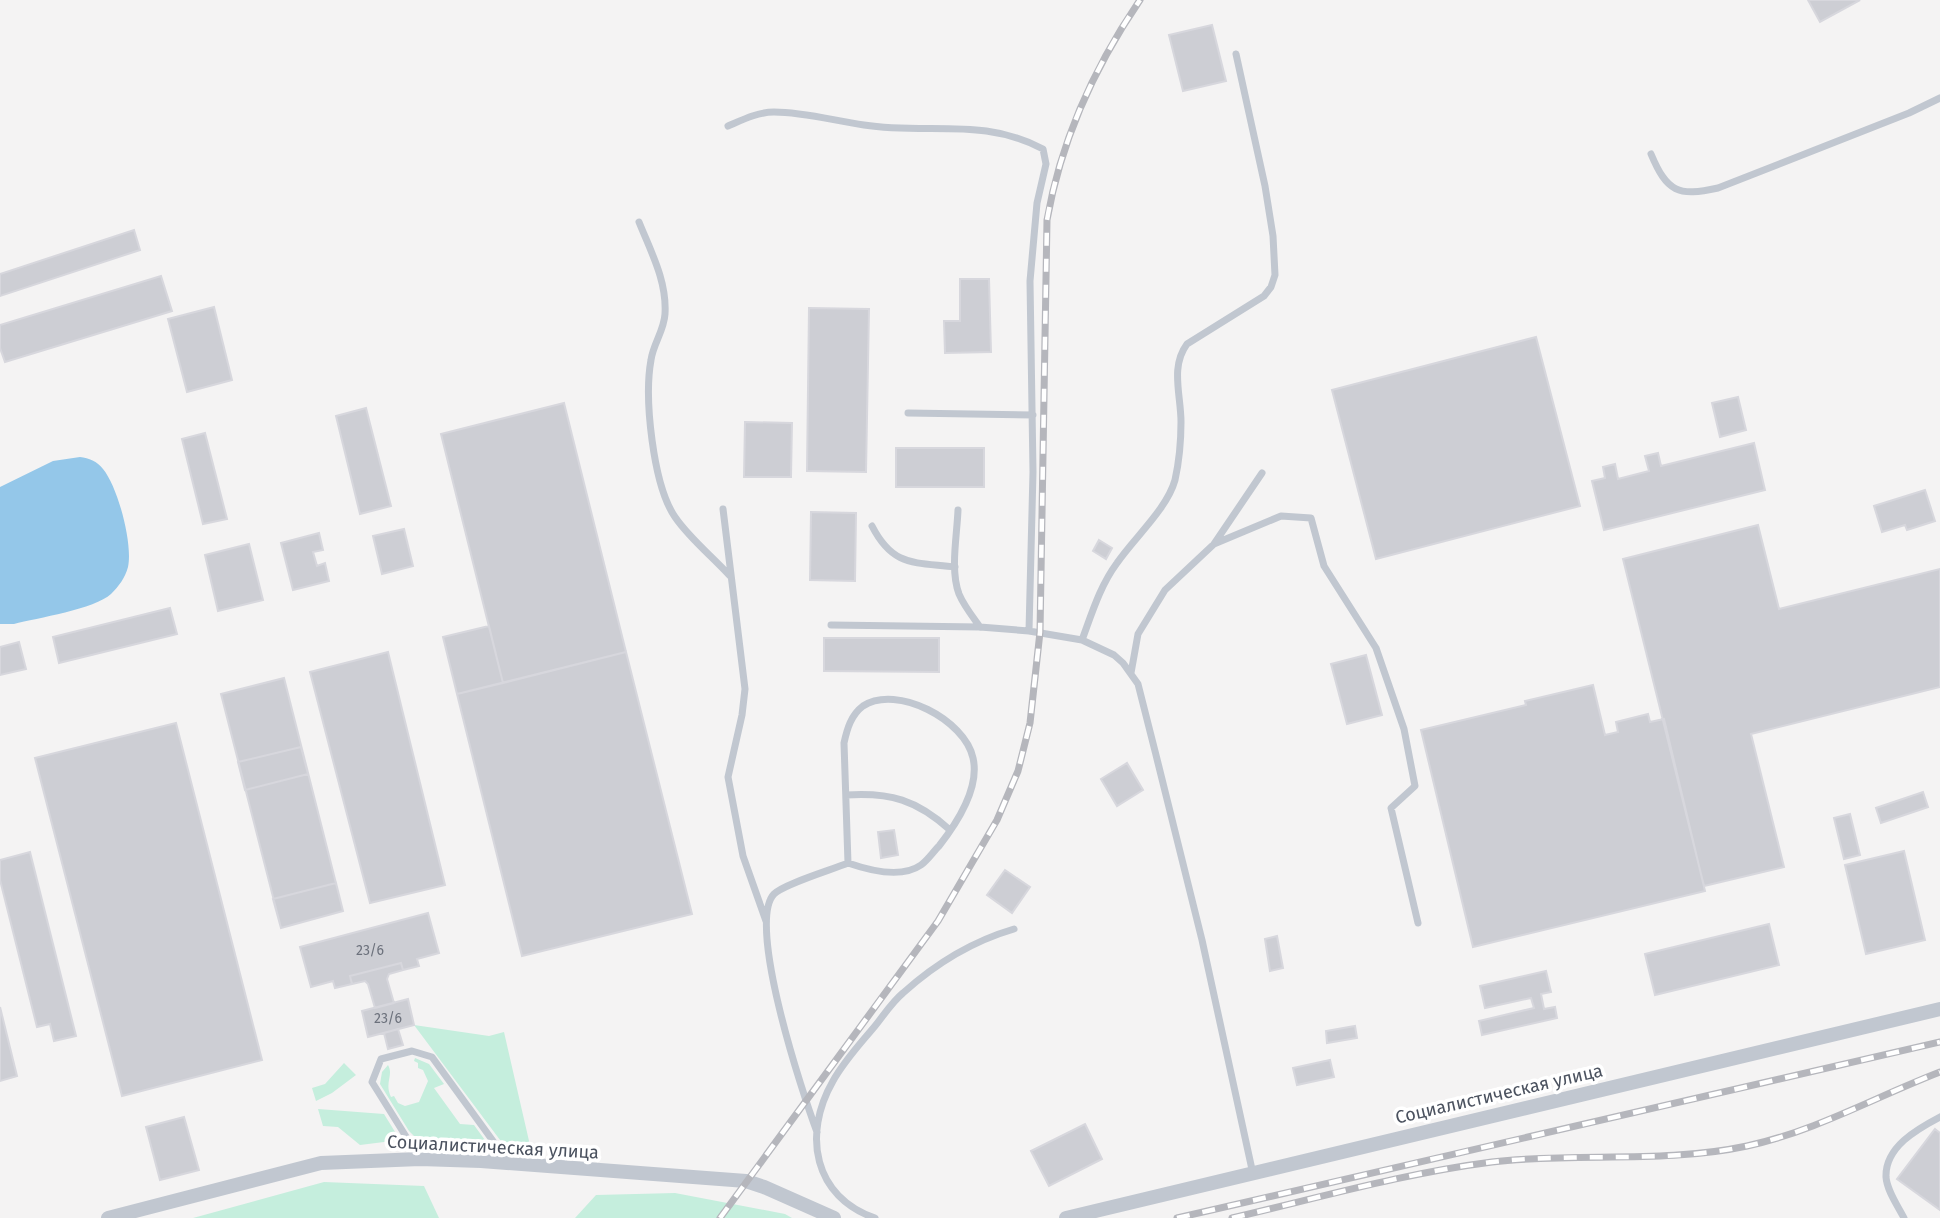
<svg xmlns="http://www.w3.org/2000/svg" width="1940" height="1218" viewBox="0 0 1940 1218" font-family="'Fira Sans',sans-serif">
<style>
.green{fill:#c5eedd}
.water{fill:#94c7e9}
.building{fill:#cdced4;stroke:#d7d7dd;stroke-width:2}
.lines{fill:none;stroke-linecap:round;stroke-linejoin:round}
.lane{stroke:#c1c7d0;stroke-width:7}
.street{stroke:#c1c7d0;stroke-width:14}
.rail-casing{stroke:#b5b6bc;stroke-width:7}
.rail{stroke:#fff;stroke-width:4.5;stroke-dasharray:13;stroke-linecap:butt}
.labels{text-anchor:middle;stroke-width:7;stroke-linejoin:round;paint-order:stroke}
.number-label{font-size:14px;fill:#6c717c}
.street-label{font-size:18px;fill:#4b525f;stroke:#fff}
</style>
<rect width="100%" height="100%" fill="#f4f3f3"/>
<path class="green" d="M414,1025L489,1036L504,1032L532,1154L511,1152L506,1148Z
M415,1058L429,1064L444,1084L434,1088L460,1124L474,1125L490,1147L488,1149L428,1144L417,1139L409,1131L380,1084L382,1072L388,1065C394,1075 384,1083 391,1097L394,1096L398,1103L405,1106L419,1102L428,1081L423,1070L418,1068V1063L414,1061Z
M344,1063L356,1075L332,1093L316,1101L312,1088L325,1084Z
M318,1109L384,1114L400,1140L360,1145L338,1127L323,1126Z
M324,1182L424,1186L439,1218H193Z
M675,1193L785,1214L792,1218H575L596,1195Z"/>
<path class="water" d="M80,457C89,458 97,461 103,469C118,487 133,544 128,567C125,578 119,586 111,594C95,609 37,618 14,624H0V487L53,461Z"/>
<path class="building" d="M1808,0H1860L1820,22Z
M1212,25L1226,81L1183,91L1169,35Z
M134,230L140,250L0,296V274Z
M161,276L172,311L5,362L0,348V325Z
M960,279H989L991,352L945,353L944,321H960Z
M214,307L232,380L187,392L168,319Z
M809,308L869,309L866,472L807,471Z
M1536,337L1580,506L1376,559L1332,390Z
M1738,397L1746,430L1720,437L1712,403Z
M564,403L626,652L503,683L441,434Z
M366,408L391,506L360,514L336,416Z
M745,422L792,423L791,477H744Z
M205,433L227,519L203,524L182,439Z
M1754,443L1765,490L1604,530L1592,481L1605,478L1603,467L1615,464L1618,479L1649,471L1645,456L1658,453L1661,466Z
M896,448H984V487H896Z
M1925,490L1935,521L1907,530L1905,525L1882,532L1874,506Z
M811,512L856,513L855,581L810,580Z
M1758,525L1779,609L1940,569V687L1751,734L1784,867L1704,886L1623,559Z
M404,529L413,566L382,574L373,536Z
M319,533L323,550L313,552L317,566L325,563L329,581L293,590L281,543Z
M1099,540L1112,548L1106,559L1093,551Z
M249,544L263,600L218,611L205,555Z
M170,608L177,634L59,663L53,637Z
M489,626L503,683L457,694L443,637Z
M824,638H939V672L824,671Z
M19,642L26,669L0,675V647Z
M388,652L445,885L370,903L310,672Z
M626,652L692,914L522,956L457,694Z
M1366,655L1382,715L1347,724L1331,664Z
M284,678L343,911L281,928L221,694Z
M1593,685L1605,735L1618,732L1616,722L1648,714L1650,722L1664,719L1705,891L1473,947L1421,730L1526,705L1525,701Z
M176,723L262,1060L122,1096L35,758Z
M301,747L308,774L245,790L238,762Z
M1127,763L1143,790L1117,806L1101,779Z
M1923,792L1928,807L1881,823L1876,808Z
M1850,814L1860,855L1844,859L1834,818Z
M894,830L898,855L881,858L878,832Z
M1904,851L1925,940L1866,954L1845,865Z
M30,852L76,1036L54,1041L50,1024L37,1027L0,880V860Z
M1005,870L1030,887L1012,913L987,895Z
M336,883L343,911L281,928L273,899Z
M428,913L439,953L417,959L419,966L403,970L401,963L350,976L352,984L335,988L333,981L311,987L300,947Z
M1769,924L1779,965L1655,995L1645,954Z
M1277,936L1283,968L1270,971L1265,939Z
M401,963L403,970L389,974L387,979L394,1003L375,1008L368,984L365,981L352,984L350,976Z
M1546,971L1551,992L1541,994L1544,1009L1555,1007L1557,1018L1482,1035L1479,1021L1534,1008L1531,998L1485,1008L1480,986Z
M408,999L414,1025L368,1037L362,1011Z
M0,1007L17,1076L0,1081Z
M1355,1026L1357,1038L1327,1043L1326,1031Z
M398,1029L403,1045L388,1049L384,1033Z
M1330,1060L1334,1077L1297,1085L1293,1068Z
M184,1117L199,1170L160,1180L146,1127Z
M1085,1124L1102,1159L1049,1186L1031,1151Z
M1935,1129L1940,1133V1210L1897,1179Z"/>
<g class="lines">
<path class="lane" d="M728,126C742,120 758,112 774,112C804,112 835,121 864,125C928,135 983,117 1043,149L1046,164L1037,203L1030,281L1033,472L1029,631
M1651,154C1667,192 1678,197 1718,188L1909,113L1940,98
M639,222C651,252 667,281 665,314C664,331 653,344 651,360C644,398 653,485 675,517C690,539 713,557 730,576
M908,413L1033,415
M723,509L745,689L742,715L728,777L743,856L766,921
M958,510C957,536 950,570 959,594C964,606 973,617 980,627
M872,526C893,567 914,562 955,567
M1214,544L1281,516L1311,518L1324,566L1376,648L1404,729L1415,786L1391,808L1418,923
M831,625L980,627L1029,631L1082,640L1114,655L1123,663L1138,684L1156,755L1202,940L1253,1174
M1082,640C1092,613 1100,586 1117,563C1134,538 1167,509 1175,480C1179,462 1181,440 1181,422C1181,395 1170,367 1187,344L1264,296L1271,287L1275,275L1273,236L1265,186L1236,54
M1131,673L1138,634L1165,590L1214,544L1262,473
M846,795C890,792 917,800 950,830
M817,1132C803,1095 746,923 774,894C784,884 831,870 848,863L844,743C847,729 851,715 863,706C897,684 965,720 973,758C980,788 957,823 939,846C933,852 928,860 921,865C901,879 868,870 848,863
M420,1159L372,1082L381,1059L412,1051L432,1057L509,1163
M875,1218C814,1197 802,1135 833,1081C844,1061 860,1044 875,1026C884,1015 892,1002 903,993C934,965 973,941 1014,929
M1904,1218C1898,1206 1887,1191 1886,1177C1885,1147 1917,1129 1940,1117"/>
<path class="street" d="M108,1218L321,1163L420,1159L481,1161L746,1181L764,1187L834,1218
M1066,1218L1940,1009"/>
<defs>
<path id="rail" d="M720,1218L938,921L997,820L1018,771L1030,723L1040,632L1047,220C1061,140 1095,66 1140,0
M1177,1218L1940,1042
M1232,1218C1318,1198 1405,1173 1492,1162C1577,1152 1663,1164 1747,1146C1816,1131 1875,1097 1940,1072"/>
</defs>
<use href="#rail" class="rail-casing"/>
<use href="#rail" class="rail"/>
</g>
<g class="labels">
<g class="number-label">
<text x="370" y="955">23/6</text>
<text x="388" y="1023">23/6</text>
</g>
<g class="street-label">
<text transform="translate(1499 1094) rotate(-13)" y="6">Социалистическая улица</text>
<text transform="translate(493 1147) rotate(3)" y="6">Социалистическая улица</text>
</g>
</g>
</svg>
